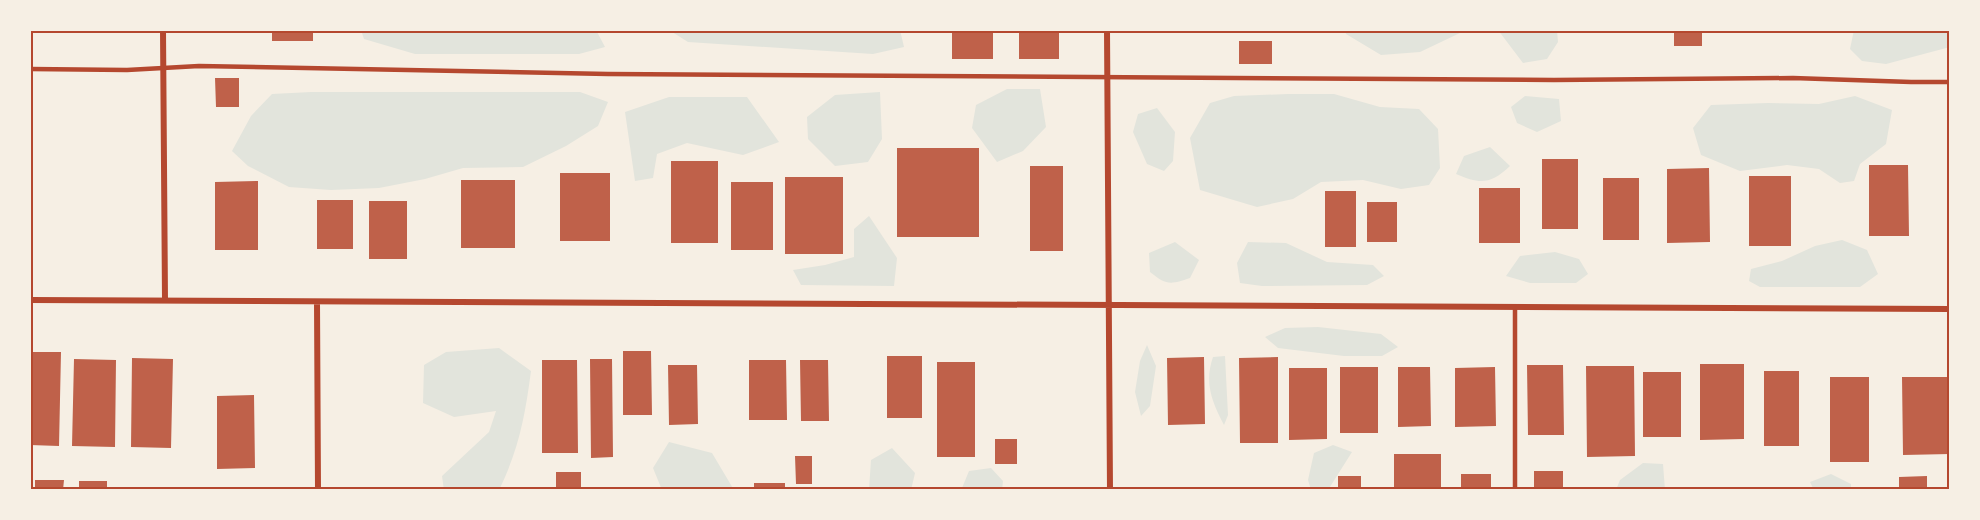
<svg xmlns="http://www.w3.org/2000/svg" width="1980" height="520" viewBox="0 0 1980 520" font-family="'PT Sans',sans-serif">
<style>
.green{fill:#e2e4dc}
.building{fill:#bf614a}
.lines{fill:none;stroke-linecap:round;stroke-linejoin:round}
.service{stroke:#b5482f;stroke-width:4.5}
.minor{stroke:#b5482f;stroke-width:6}
.neatline{fill:none;stroke:#b5482f;stroke-width:2}
</style>
<rect width="100%" height="100%" fill="#f6efe4"/>
<path class="green" d="M361,30H596L605,47L579,54H415L364,39Z
M669,30H900L904,47L873,54L688,42Z
M1345,30H1461L1460,33L1420,52L1381,55L1346,34Z
M1498,30H1557L1558,42L1547,59L1523,63Z
M1854,30H1950V47L1886,64L1862,61L1850,49Z
M1007,89H1040L1046,127L1023,151L997,162L972,128L976,105Z
M311,92H580L608,102L598,126L566,146L523,167L463,168L425,179L379,188L331,190L289,187L248,166L232,151L251,116L272,94Z
M880,92L882,139L868,162L835,166L808,139L807,117L835,95Z
M1288,94H1334L1380,107L1419,109L1438,129L1440,168L1429,185L1401,189L1363,180L1321,182L1293,199L1257,207L1200,190L1190,138L1210,103L1234,96Z
M1525,96L1559,99L1561,121L1537,132L1517,123L1511,107Z
M1855,96L1892,110L1886,144L1860,164L1854,181L1840,183L1819,169L1787,165L1740,171L1701,155L1693,128L1711,105L1768,103L1819,104Z
M669,97H747L779,142L743,155L687,143L657,154L653,178L635,181L625,112Z
M1157,108L1175,132L1173,161L1164,171L1147,164L1133,132L1138,114Z
M1490,147L1510,166C1490,185 1480,184 1456,174L1464,156Z
M869,216L897,258L894,286L801,285L793,270L825,265L854,257V229Z
M1842,240L1867,250L1878,274L1860,287H1760L1749,281L1751,269L1782,261L1815,246Z
M1175,242L1199,260L1190,278C1170,285 1166,285 1150,272L1149,253Z
M1248,242L1286,243L1327,262L1373,265L1384,276L1367,285L1262,286L1240,283L1237,263Z
M1555,252L1579,259L1588,274L1576,283H1530L1506,276L1520,256Z
M1318,327L1381,334L1398,347L1382,356H1344L1278,348L1265,337L1285,328Z
M1147,345L1156,366L1150,406L1141,416L1135,392L1140,361Z
M499,348L531,371C525,416 519,449 499,490H444L442,476L489,432L496,411L454,417L423,403L424,365L446,352Z
M1225,356L1228,415L1224,425C1212,402 1204,383 1213,357Z
M669,442L712,453L734,490H662L653,468Z
M1333,445L1352,452L1328,490H1311L1308,480L1314,453Z
M892,448L915,473L911,490H869L871,460Z
M1643,463L1663,464L1665,490H1616L1620,480Z
M991,468L1003,481L1002,490H963L962,488L969,471Z
M1831,474L1851,484V490H1814L1810,482Z"/>
<path class="building" d="M272,30H313V41H272Z
M952,30H993V59H952Z
M1019,30H1059V59H1019Z
M1674,30H1702V46H1674Z
M1239,41H1272V64H1239Z
M215,78H239V107H216Z
M897,148H979V237H897Z
M1542,159H1578V229H1542Z
M671,161H718V243H671Z
M1869,165H1908L1909,236H1869Z
M1030,166H1063V251H1030Z
M1709,168L1710,242L1667,243V169Z
M560,173H610V241H560Z
M1749,176H1791V246H1749Z
M785,177H843V254H785Z
M1603,178H1639V240H1603Z
M461,180H515V248H461Z
M258,181V250H215V182Z
M731,182H773V250H731Z
M1479,188H1520V243H1479Z
M1325,191H1356V247H1325Z
M317,200H353V249H317Z
M369,201H407V259H369Z
M1367,202H1397V242H1367Z
M623,351H651L652,415H623Z
M30,352H61L59,446L30,445Z
M887,356H922V418H887Z
M1204,357L1205,424L1168,425L1167,358Z
M1278,357V443H1240L1239,358Z
M132,358L173,359L171,448L131,447Z
M74,359L116,360L115,447L72,446Z
M590,359H612L613,457L591,458Z
M542,360H577L578,453H542Z
M749,360H786L787,420H749Z
M800,360H828L829,421H801Z
M937,362H975V457H937Z
M1700,364H1744V439L1700,440Z
M668,365H697L698,424L669,425Z
M1527,365H1563L1564,435H1528Z
M1586,366H1634L1635,456L1587,457Z
M1340,367H1378V433H1340Z
M1398,367H1430L1431,426L1398,427Z
M1495,367L1496,426L1455,427V368Z
M1289,368H1327V439L1289,440Z
M1764,371H1799V446H1764Z
M1643,372H1681V437H1643Z
M1830,377H1869V462H1830Z
M1902,377H1950V454L1903,455Z
M254,395L255,468L217,469V396Z
M995,439H1017V464H995Z
M1394,454H1441V490H1394Z
M795,456H812V484H796Z
M1534,471H1563V490H1534Z
M556,472H581V490H556Z
M1461,474H1491V490H1461Z
M1338,476H1361V490H1338Z
M1927,476V490H1899V477Z
M35,480H64L63,490H35Z
M79,481H107V490H79Z
M754,483H785V490H754Z"/>
<g class="lines">
<path class="service" d="M30,69L127,70L199,66L608,74L1554,80L1793,78L1911,82H1950
M1515,308V490"/>
<path class="minor" d="M163,30L165,300
M1107,30L1110,490
M30,300L1950,309
M317,302L318,490"/>
</g>
<rect width="1980" height="520" fill="none" stroke="#f6efe4" stroke-width="63"/>
<rect x="32" y="32" width="1916" height="456" class="neatline"/>
</svg>
